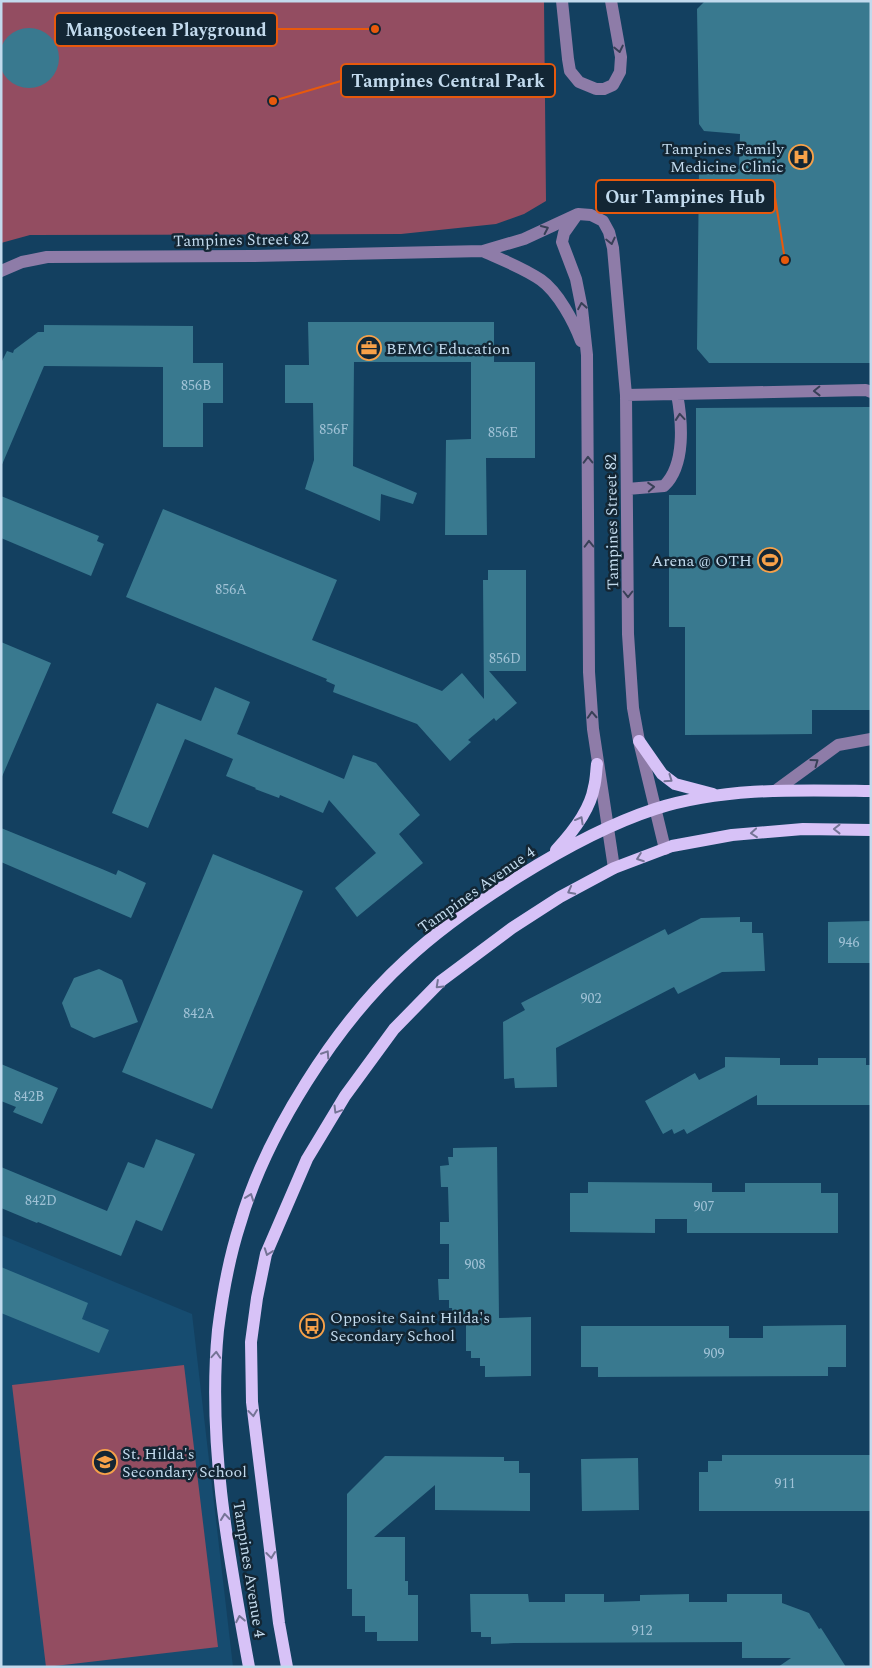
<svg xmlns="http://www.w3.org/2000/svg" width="872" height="1668" viewBox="0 0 872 1668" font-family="Spectral,serif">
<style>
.built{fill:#164c70}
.green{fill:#934d61}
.building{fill:#39798f}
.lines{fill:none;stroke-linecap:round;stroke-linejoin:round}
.minor{stroke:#8e7ca8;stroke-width:12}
.major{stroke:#d7c2f7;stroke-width:12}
.oneway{stroke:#384057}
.oneway2{stroke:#757496}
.labels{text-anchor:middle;stroke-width:5;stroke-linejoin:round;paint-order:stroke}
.number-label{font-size:14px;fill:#a0c2d6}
.poi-label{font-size:16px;fill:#c2daed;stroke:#132634;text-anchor:start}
.street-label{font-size:16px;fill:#c2daed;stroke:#132634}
.leader{fill:none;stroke:#e8590c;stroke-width:2}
.callout-dot{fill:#e8590c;stroke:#132634;stroke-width:2}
.callout{fill:#132634;stroke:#e8590c;stroke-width:2}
.callout-label{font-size:18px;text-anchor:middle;font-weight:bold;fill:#c2daed}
</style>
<rect width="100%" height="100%" fill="#134060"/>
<path class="built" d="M1,1235L192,1314L233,1667H1Z"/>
<path class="green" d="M1,1H544L546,201L524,214L496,224L401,234L30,235L1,243Z
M184,1365L218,1647L46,1667L12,1385Z"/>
<path class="building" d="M705,1H871V363H709L697,349L699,168L739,169L740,134L704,131L699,124L697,9Z
M-1 58a30 30 0 1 1 60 0a30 30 0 1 1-60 0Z
M308,322H494V362H535V458H486L487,535H445L446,440L471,439V362H354L353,466L417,493L413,504L381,494L380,521L305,489L314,460L313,403H285V365H309Z
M44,325L193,326V363H223V403H203V447H163V367L44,366L1,467V363L7,351L13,353L14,350L38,332H44Z
M871,407V710H812V734L685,735V627H669V495H696V408Z
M1,496L99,536L97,541L104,544L91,576L1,538Z
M163,509L337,580L312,640L442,691L462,673L484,699L483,580H488V570H526V671H489L517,703L496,721L494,718L468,740L471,742L450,761L417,724L333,692L335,685L326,681L327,679L126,597Z
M1,642L51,663L1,779Z
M215,687L250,702L237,734L344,779L353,755L376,763L420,815L399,834L423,863L357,917L335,888L376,853L329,800L323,813L280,795L279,798L255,789L256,788L226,776L233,759L185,739L148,828L112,813L157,703L201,721Z
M1,828L102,869L116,875L118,870L146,883L131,918L1,862Z
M213,854L303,891L212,1109L122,1072Z
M740,917V922H752V933H763L765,971L722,972L678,994L674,987L556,1048L557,1087L515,1088L514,1078L504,1079L503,1022L525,1010L521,1003L665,929L668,935L701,918Z
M871,921V963H828V922Z
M99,969L122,980L138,1022L94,1038L71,1027L62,1003L74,978Z
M725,1057L780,1058V1065H818V1058H866V1065H871V1105H757V1095L687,1134L684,1129L674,1134L672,1129L663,1134L645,1101L695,1073L699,1080L725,1067Z
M1,1064L58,1088L42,1124L13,1112L16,1107L1,1101Z
M156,1139L195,1154L162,1231L136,1220L121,1256L38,1222L37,1223L1,1208V1167L107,1211L128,1162L144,1168Z
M497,1147L499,1318L531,1317V1376L485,1377V1366H480V1358H471V1351H466V1320L453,1321L452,1308H449V1300H439L438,1279H449V1244H440V1222H449L448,1187H441L440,1166L449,1165L448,1157H453V1148Z
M588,1182L712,1183V1192H745V1183H821V1193H838V1233H687V1219H655V1233L570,1232V1193H588Z
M1,1267L88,1303L82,1319L109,1330L99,1353L1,1313Z
M846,1325V1367H828V1376L598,1377V1367H581V1326H729V1338H763V1326Z
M722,1455H871V1511H699V1472H708V1461H722Z
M385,1456L504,1457V1461H519V1473H530V1511L435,1510V1485L374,1537H405V1581H408V1595H418V1641H377V1632H365V1616H352V1589H347V1494Z
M638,1458L639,1510L582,1511L581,1459Z
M470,1594H528L529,1602H565V1594H604V1602L640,1601V1595L689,1594V1602H727V1594H782V1603L809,1613L819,1629L821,1628L846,1667H778L791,1658H742V1642L514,1643L491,1644V1637H481V1632H471Z"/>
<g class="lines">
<path class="minor" d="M562,1L568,59L570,71L579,82L596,89H604L613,85L620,72L621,57L611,1
M576,216L564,233L562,242L576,279L582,309L587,355L589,672L593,729L614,868
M483,251C502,260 524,268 541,280C558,292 574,322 581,341
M1,271L22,262L47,257L252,256L483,251L524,239L578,214L591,215L603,221L609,232L613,248L626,395L628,634L633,708L639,741L665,849
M626,395L866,390L871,392
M627,489L664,486C686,465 682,421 677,394
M775,791L838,745L871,739"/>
<path class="major" d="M639,741L662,774L675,784L713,794
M556,850C572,833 590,811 594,787C596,780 596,772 597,764
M249,1667C229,1557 207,1442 218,1330C222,1298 230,1255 240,1224C266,1134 336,1024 405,961C439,929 478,902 518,877C561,850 606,825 655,809C724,787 799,790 871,791
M287,1667L279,1623L252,1402L251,1342L257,1298L266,1254L307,1159L345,1096L394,1029L441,981L512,928L560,897L614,868L672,846L732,835L803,829L871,830"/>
</g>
<defs><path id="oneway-chevron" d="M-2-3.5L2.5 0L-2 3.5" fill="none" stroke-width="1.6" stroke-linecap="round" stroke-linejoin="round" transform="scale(1.25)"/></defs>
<g class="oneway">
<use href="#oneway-chevron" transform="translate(619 49) rotate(78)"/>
<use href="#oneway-chevron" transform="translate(545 229) rotate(-25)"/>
<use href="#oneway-chevron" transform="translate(611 241) rotate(77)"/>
<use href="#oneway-chevron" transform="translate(582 306) rotate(-100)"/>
<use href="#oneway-chevron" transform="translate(817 391) rotate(179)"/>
<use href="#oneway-chevron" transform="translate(680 417) rotate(-95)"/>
<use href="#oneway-chevron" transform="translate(588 460) rotate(-91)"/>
<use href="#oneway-chevron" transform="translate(651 487) rotate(-4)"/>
<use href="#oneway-chevron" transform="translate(589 544) rotate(-91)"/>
<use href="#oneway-chevron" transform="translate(628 594) rotate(90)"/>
<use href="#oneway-chevron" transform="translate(592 715) rotate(-93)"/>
<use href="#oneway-chevron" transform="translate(815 762) rotate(-36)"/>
</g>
<g class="oneway2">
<use href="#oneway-chevron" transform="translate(669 779) rotate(35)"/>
<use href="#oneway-chevron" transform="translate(580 820) rotate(-61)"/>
<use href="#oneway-chevron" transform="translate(837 829) rotate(-180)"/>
<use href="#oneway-chevron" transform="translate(754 833) rotate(175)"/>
<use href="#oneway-chevron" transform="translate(640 858) rotate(160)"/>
<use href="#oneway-chevron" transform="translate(571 891) rotate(152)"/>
<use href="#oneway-chevron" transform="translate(439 985) rotate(137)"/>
<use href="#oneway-chevron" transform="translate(326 1054) rotate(-57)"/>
<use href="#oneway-chevron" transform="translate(337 1110) rotate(121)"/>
<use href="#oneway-chevron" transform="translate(250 1197) rotate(-70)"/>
<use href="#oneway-chevron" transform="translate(268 1252) rotate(110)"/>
<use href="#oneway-chevron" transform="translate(216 1355) rotate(-86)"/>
<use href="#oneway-chevron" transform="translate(253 1413) rotate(83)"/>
<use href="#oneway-chevron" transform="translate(225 1517) rotate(-96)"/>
<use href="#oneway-chevron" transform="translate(271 1555) rotate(83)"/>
<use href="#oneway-chevron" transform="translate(240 1619) rotate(-101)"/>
</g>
<defs>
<symbol id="hospital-ring" viewBox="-11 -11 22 22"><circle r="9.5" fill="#132634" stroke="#f7a149" stroke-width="1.5"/><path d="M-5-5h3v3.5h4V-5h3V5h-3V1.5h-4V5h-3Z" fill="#f7a149"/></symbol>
<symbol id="office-ring" viewBox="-11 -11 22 22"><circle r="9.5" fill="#132634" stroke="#f7a149" stroke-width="1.5"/><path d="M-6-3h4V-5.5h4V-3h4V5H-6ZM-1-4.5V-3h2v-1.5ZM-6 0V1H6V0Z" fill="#f7a149"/></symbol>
<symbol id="stadium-ring" viewBox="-11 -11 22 22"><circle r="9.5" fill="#132634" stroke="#f7a149" stroke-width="1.5"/><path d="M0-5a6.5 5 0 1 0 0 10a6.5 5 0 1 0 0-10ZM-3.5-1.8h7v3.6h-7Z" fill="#f7a149"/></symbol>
<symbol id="bus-ring" viewBox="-11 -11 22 22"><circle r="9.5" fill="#132634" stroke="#f7a149" stroke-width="1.5"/><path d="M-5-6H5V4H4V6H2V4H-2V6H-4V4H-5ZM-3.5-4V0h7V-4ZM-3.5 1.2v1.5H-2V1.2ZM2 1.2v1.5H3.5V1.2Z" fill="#f7a149"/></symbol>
<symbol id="school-ring" viewBox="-11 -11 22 22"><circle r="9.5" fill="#132634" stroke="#f7a149" stroke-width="1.5"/><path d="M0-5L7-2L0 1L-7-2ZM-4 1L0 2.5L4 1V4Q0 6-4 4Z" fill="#f7a149"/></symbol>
</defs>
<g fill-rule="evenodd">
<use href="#hospital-ring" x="787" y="143" width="28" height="28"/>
<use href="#office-ring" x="355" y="334" width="28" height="28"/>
<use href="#stadium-ring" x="756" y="546" width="28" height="28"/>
<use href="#bus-ring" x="298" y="1312" width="28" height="28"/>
<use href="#school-ring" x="91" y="1448" width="28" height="28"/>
</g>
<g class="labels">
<g class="number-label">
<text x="196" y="390">856B</text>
<text x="334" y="434">856F</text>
<text x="503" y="437">856E</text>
<text x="231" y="594">856A</text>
<text x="505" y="663">856D</text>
<text x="849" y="947">946</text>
<text x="591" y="1003">902</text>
<text x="199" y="1018">842A</text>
<text x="29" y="1101">842B</text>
<text x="41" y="1205">842D</text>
<text x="704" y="1211">907</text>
<text x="475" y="1269">908</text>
<text x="714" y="1358">909</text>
<text x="785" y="1488">911</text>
<text x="642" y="1635">912</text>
</g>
<g class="poi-label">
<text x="784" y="154" text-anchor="end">Tampines Family<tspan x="784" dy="18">Medicine Clinic</tspan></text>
<text x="386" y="354">BEMC Education</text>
<text x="752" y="566" text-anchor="end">Arena @ OTH</text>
<text x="330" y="1323">Opposite Saint Hilda's<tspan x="330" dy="18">Secondary School</tspan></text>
<text x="122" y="1459">St. Hilda's<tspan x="122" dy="18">Secondary School</tspan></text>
</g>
<g class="street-label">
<text transform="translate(241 239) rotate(-1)" y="6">Tampines Street 82</text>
<text transform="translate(611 522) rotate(-91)" y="6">Tampines Street 82</text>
<text transform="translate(476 889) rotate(-35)" y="6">Tampines Avenue 4</text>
<text transform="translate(250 1569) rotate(81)" y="6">Tampines Avenue 4</text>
</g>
</g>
<path class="leader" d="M375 29L277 29M273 101L341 81M785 260L775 197"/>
<g class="callout-dot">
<circle cx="375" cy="29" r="5"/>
<circle cx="273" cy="101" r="5"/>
<circle cx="785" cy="260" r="5"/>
</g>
<g class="callout">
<rect x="55" y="13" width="222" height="33" rx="5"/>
<rect x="341" y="64" width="214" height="33" rx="5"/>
<rect x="596" y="180" width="179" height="33" rx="5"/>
</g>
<g class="callout-label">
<text x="166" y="36">Mangosteen Playground</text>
<text x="448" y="87">Tampines Central Park</text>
<text x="685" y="203">Our Tampines Hub</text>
</g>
<rect width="872" height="1668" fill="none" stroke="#c2daed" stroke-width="5"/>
</svg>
